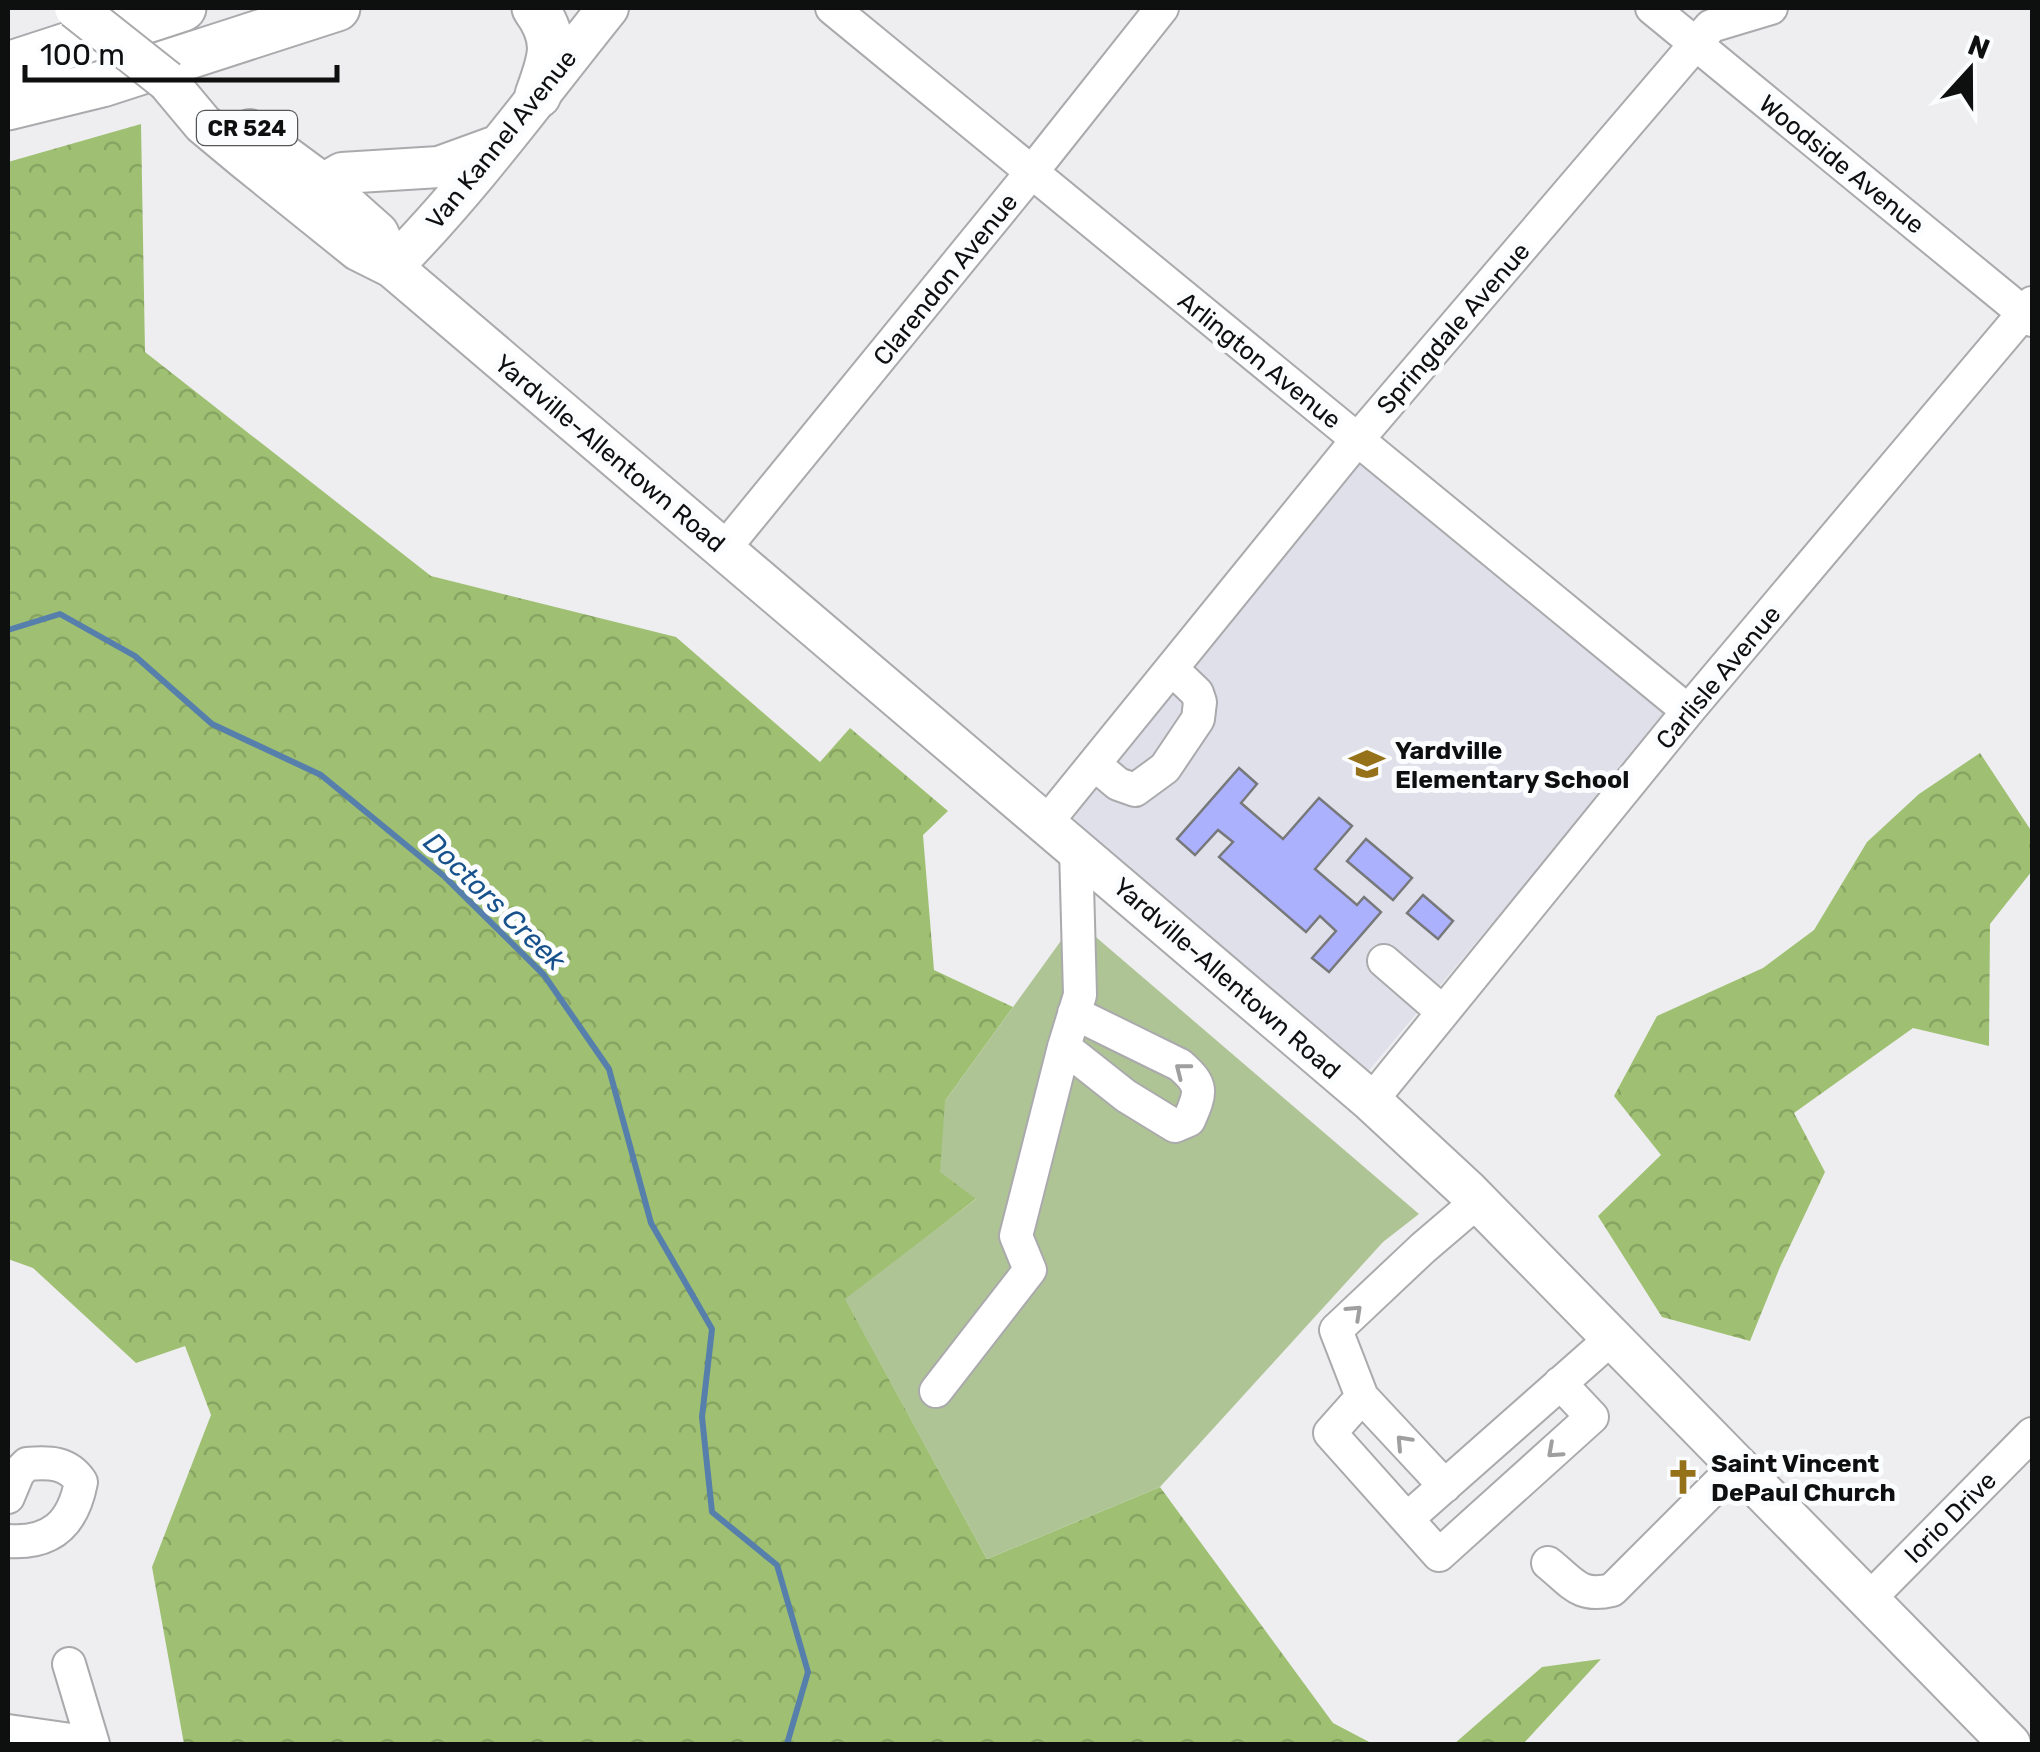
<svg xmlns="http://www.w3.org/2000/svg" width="2040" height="1752" viewBox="0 0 2040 1752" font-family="Rubik,sans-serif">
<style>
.built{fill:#dfe0ea}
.forest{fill:url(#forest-crowns)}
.park{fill:#afc495}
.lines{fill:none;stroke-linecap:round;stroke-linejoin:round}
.stream{stroke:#577fac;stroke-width:6}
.building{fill:#acb1fe;stroke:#77787a;stroke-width:2.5}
.minor-casing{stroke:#aaaaad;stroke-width:36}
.major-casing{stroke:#aaaaad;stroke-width:44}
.highway-casing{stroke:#aaaaad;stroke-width:49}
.minor{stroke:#fff;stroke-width:32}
.major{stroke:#fff;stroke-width:40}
.highway{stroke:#fff;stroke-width:45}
.major-bridge-casing{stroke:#aaaaad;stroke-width:44;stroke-linecap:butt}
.major-bridge{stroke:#fff;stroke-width:40}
.oneway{stroke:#9f9f9f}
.labels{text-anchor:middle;stroke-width:10;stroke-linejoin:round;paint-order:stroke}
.shield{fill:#fbfcfe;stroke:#555657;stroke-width:2.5}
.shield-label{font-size:22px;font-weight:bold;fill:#0e0f0f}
.street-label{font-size:25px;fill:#0e0f0f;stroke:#fbfcfe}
.poi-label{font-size:25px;font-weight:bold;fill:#0e0f0f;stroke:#fbfcfe;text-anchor:start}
.water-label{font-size:28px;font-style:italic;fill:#16518b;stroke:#fbfcfe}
</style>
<defs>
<pattern id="forest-crowns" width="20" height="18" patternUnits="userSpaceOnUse" patternTransform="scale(2.5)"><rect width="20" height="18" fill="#9fc072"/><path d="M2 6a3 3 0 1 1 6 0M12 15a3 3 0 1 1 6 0" fill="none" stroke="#88a462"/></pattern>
</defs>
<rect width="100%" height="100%" fill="#eeeef1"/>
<path class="built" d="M1362,460L1667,714L1366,1074L1067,814Z"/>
<path class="forest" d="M141,124L145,352L431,576L676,637L820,762L850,728L948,811L923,835L934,970L1013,1007L945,1101L977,1198L846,1300L987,1559L1160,1487L1333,1723L1373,1744H184L152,1567L211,1415L185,1346L136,1363L33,1268L8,1259V162Z
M1980,753L2032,832V871L1990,924L1989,1046L1913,1028L1794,1113L1825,1172L1780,1267L1750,1341L1662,1317L1598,1216L1661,1155L1614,1096L1657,1016L1763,968L1814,930L1867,842L1919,794Z
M1601,1659L1523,1744H1454L1542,1667Z"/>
<path class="park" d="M1076,920L1419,1214L1383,1242L1160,1487L987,1559L845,1299L976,1199L940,1172L945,1101Z"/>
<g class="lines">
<path class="stream" d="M8,630L60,614L135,656L212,724L321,775L445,877L544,975L609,1069L651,1223L712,1329L702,1417L712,1512L777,1565L808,1672L787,1744"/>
</g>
<path class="building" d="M1239,768L1257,784L1241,803L1283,839L1319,798L1352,826L1315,869L1357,905L1364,897L1381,912L1329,972L1312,958L1336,931L1320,916L1306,932L1219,857L1233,842L1218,830L1195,855L1177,839Z
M1366,839L1412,878L1393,900L1347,861Z
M1423,895L1453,921L1438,939L1407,913Z"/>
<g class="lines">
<defs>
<path id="minor" d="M832,8L1688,711
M1652,8L2032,320
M724,549L1031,173L1162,8
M1094,764L1118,784L1135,790L1165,768L1198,719L1200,702L1197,693L1172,669
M1046,823L1357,440L1711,26L1771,8
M1384,961L1443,1012
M1064,1047L1126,1096L1175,1126L1189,1120C1201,1092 1204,1086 1180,1065L1074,1013
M1371,1101L1688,711L2032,303
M1478,1201L1423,1248L1336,1330L1362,1397L1330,1433L1439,1555L1592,1417L1560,1383
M936,1391L1030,1270L1016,1236L1064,1047L1080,995L1076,848
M1362,1397L1445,1486
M8,1497L18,1473L27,1464C49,1462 68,1462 81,1482C73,1524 51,1544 8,1541
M1407,1519L1613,1337
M1548,1563C1573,1583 1579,1598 1612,1590L1737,1465
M1868,1600L2032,1434
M69,1664L93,1744
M8,1731L92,1743"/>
<path id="major" d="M167,81L203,124L245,159L358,250L392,267L1371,1101L1468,1191L2010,1744
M250,130L323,184L378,233L381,240
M299,186L323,184L342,173L439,167L494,147
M392,267C471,187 538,95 608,8"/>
<path id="highway" d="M535,8C559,41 551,59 538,95
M8,65L183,8
M8,107L102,84L337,8"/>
</defs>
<use href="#minor" class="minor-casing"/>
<use href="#major" class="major-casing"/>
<use href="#highway" class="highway-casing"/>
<use href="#minor" class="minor"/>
<use href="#major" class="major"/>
<use href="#highway" class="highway"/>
<defs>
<path id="major-bridge" d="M75,8L167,81"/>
</defs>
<use href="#major-bridge" class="major-bridge-casing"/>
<use href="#major-bridge" class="major-bridge"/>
</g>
<defs><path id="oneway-chevron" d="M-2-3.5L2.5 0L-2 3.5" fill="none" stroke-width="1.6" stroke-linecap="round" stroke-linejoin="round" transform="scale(2.5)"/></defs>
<g class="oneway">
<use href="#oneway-chevron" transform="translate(1182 1070) rotate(-142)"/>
<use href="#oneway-chevron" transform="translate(1355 1312) rotate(-43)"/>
<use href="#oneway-chevron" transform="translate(1403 1442) rotate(-133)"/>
<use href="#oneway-chevron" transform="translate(1554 1451) rotate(138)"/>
</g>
<defs>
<symbol id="school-bare" viewBox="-9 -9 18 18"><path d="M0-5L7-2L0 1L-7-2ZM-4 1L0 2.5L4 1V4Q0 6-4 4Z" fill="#95711a" stroke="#fbfcfe" stroke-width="2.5" paint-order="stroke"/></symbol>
<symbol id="church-bare" viewBox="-9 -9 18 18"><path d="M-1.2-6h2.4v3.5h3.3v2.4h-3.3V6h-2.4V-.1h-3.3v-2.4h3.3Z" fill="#95711a" stroke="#fbfcfe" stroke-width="2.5" paint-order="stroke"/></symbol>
</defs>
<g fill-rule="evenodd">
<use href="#school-bare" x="1342" y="739" width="50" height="50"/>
<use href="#church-bare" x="1658" y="1452" width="50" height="50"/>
</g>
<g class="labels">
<rect class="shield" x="197" y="111" width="100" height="34" rx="8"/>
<g class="shield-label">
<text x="247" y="136">CR 524</text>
</g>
<g class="street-label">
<text transform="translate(501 139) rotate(-51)" y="9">Van Kannel Avenue</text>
<text transform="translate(1842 164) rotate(39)" y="9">Woodside Avenue</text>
<text transform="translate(945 279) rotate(-51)" y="9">Clarendon Avenue</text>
<text transform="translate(1453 328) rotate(-49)" y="9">Springdale Avenue</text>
<text transform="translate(1260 360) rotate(39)" y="9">Arlington Avenue</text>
<text transform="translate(610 453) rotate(40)" y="9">Yardville-Allentown Road</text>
<text transform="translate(1718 677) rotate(-50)" y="9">Carlisle Avenue</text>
<text transform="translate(1227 978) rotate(41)" y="9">Yardville-Allentown Road</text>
<text transform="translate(1950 1517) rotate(-45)" y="9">Iorio Drive</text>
</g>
<g class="poi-label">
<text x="1395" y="759">Yardville<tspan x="1395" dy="29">Elementary School</tspan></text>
<text x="1711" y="1472">Saint Vincent<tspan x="1711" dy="29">DePaul Church</tspan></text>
</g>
<g class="water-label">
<text transform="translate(495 901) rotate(44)" y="10">Doctors Creek</text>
</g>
</g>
<rect width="2040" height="1752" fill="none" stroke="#0e0f0f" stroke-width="20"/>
<g transform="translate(1970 70) rotate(21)" stroke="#fbfcfe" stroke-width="8" paint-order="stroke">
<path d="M0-8L18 38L0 25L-18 38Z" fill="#0e0f0f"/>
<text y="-15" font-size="28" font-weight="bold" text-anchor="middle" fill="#0e0f0f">N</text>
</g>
<path d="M25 65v15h312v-15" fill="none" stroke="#0e0f0f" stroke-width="5"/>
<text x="40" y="65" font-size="30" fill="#0e0f0f" stroke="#fbfcfe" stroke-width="8" paint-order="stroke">100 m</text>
</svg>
